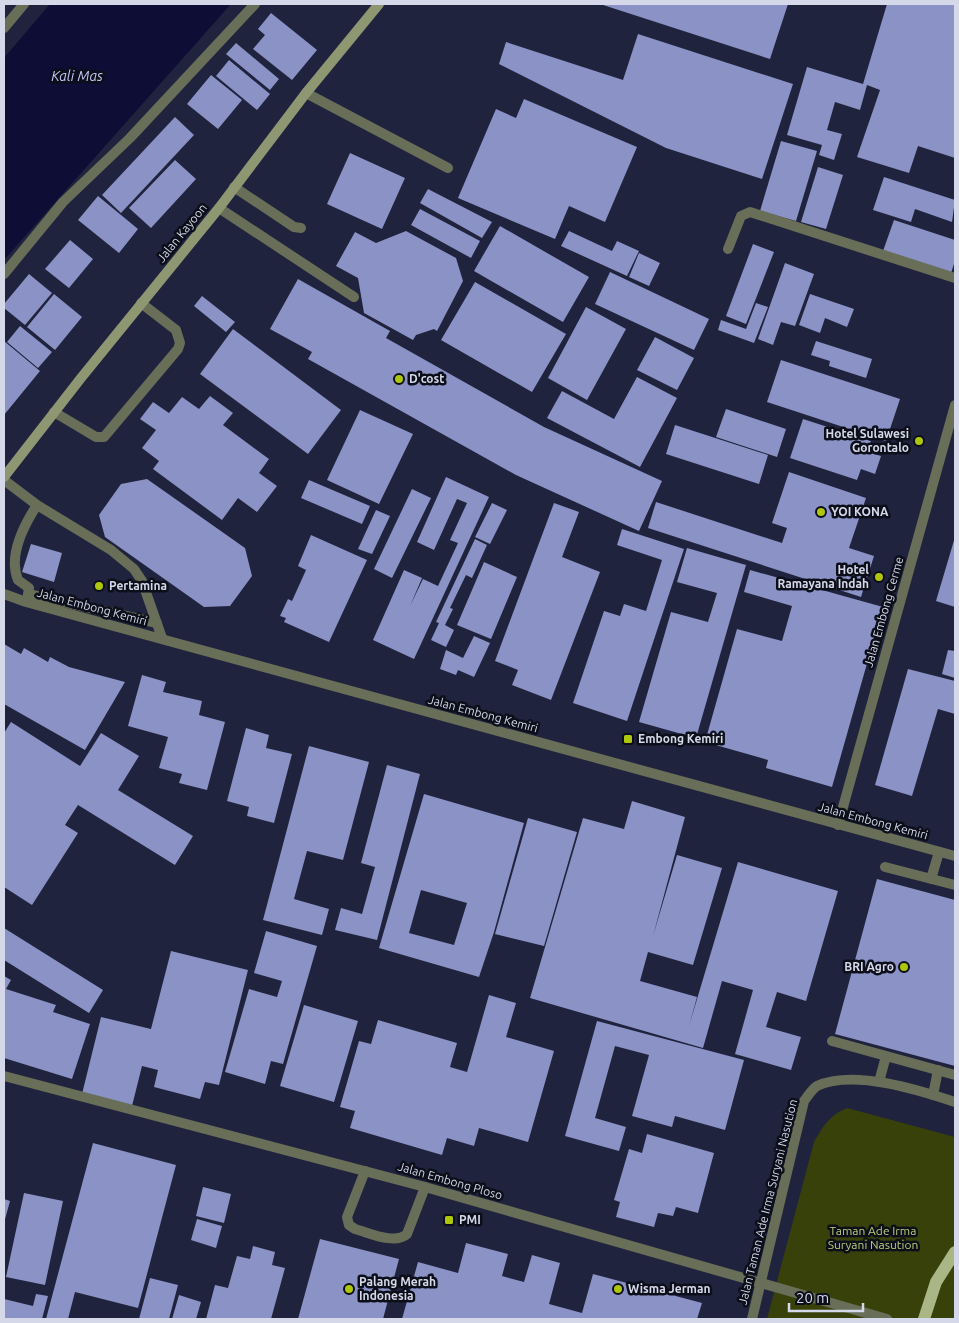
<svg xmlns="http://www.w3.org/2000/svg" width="959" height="1323" viewBox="0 0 959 1323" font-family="Ubuntu,sans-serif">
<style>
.green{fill:#39410b}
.water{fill:#0d0d35}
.building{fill:#8a92c6;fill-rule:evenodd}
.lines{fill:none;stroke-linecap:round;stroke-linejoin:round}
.service{stroke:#686e57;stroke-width:10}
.minor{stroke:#686e57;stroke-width:10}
.tertiary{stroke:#686e57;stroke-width:10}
.secondary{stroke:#8e9672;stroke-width:10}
.primary{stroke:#abb687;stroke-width:12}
.poi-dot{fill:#aec60b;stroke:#0c0e19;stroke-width:2}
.labels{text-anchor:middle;stroke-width:5;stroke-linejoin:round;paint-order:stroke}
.street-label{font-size:12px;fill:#d4d8e9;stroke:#0c0e19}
.poi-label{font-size:12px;font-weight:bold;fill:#d4d8e9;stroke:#0c0e19;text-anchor:start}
.park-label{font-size:12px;fill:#bdce7c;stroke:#0c0e19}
.water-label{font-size:14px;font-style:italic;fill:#c2caf8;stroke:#0c0e19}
</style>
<rect width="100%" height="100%" fill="#20233d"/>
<path class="green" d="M847,1108L955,1137V1319H767L814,1142C823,1126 830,1115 847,1108Z"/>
<path class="water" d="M50,4H231L4,260V58Z"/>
<path class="building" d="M600,4H788L770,59Z
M887,4H955V158L918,146L909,173L857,157L880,90L867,85L860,110L835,102L827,130L842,134L834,160L819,155L822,145L787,135L807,67L863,84Z
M271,13L317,50L292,80L253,49L265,35L258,29Z
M638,34L793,84L762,179L666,148L499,64L506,42L623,80Z
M236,43L279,79L270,90L226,54Z
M229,60L270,94L257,110L216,76Z
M211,75L242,100L218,129L187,104Z
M524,99L637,147L605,222L569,206L555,239L458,198L496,109L516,118Z
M175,117L194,135L121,213L102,195Z
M781,141L817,151L796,221L760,211Z
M350,153L405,178L382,229L327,204Z
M175,160L196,179L151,228L129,208Z
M818,167L843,175L826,229L801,222Z
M884,177L955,200L952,222L915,209L911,222L873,210Z
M428,189L492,222L482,238L420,203Z
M98,196L138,229L119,253L78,220Z
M420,209L480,241L471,258L411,225Z
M894,220L955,240V261L951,273L883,251Z
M500,226L589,277L563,322L474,271Z
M406,231L456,258L463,281L437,331L434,329L416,335L413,340L364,313L358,278L336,266L355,232L376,243Z
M569,231L612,251L617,241L639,251L627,276L561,246Z
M70,240L93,259L69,288L45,269Z
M753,244L774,252L746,324L726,316Z
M639,253L660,263L649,286L629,277Z
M785,263L814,274L795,326L781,322L773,345L758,339Z
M610,272L709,319L694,350L595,304Z
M29,274L52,293L25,325L4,308V304Z
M298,279L390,331L386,338L544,427L662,481L639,531L516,475L308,359L312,352L270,329Z
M475,282L566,334L532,392L441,340Z
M54,294L82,317L55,350L27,327Z
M810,294L854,309L847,327L825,318L820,333L799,325Z
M202,296L235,322L226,332L194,306Z
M756,303L768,307L754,343L718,330L721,320L746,329Z
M586,307L626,329L587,400L548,378Z
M20,326L52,352L38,368L7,342Z
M233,329L341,410L308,454L200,374Z
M655,337L694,358L677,390L637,370Z
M4,341L40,371L4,415Z
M816,341L872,359L866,378L829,366L830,361L811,355Z
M781,360L900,399L886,441L767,402Z
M637,377L677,398L640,467L547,418L562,391L614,419Z
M210,396L233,413L223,425L269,459L259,473L277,486L257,512L238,498L222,520L153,469L159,461L142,448L156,430L140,419L153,402L169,413L182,397L199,409Z
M726,409L786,429L777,457L716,437Z
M360,410L413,434L379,504L327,480Z
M803,419L871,441L867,452L881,456L875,474L861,469L857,480L790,458Z
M675,425L768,455L759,484L666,454Z
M789,472L866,498L849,548L874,556L861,597L648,528L656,502L782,543L787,528L772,523Z
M446,477L489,497L414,659L373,640L404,570L422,578L410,606L423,579L438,586L458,543L450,540L467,503L457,499L434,550L417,542Z
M147,479L245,548L252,576L230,606L204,607L105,537L99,515L121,484Z
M309,480L370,506L362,524L301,498Z
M412,489L431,498L392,578L374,569Z
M492,503L507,510L490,544L475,537Z
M554,503L579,512L562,557L600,572L551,700L512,685L518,670L495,661Z
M376,510L390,516L372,554L358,549Z
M622,529L684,549L627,721L573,703L604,611L620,616L624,604L646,611L662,560L617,545Z
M311,535L367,560L329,642L284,622L286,618L280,616L288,599L292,601L306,570L298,566Z
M955,537V607L936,601Z
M475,539L487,545L472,578L466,575L450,608L453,609L445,625L454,630L446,647L431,640L439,623L436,622Z
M31,544L62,553L54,582L22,572Z
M687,548L746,565L696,738L639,722L671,612L708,622L717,593L677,582Z
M484,562L517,577L491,639L457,625Z
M750,570L883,607L832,787L766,768L768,760L705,742L737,629L782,641L792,606L744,592Z
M474,636L490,643L474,677L458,670L456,675L440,669L446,650L463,658Z
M4,644L21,654L24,648L48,662L50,657L69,667L125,682L85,750L4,704Z
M948,650L955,651V678L942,674Z
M908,669L955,681V714L938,709L912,796L875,785Z
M142,675L166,682L163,692L202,701L199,715L225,722L207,790L179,783L182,774L159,768L168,737L128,726Z
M11,722L80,766L101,733L139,756L118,790L193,836L175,865L78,805L65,825L78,833L32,905L4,887V733Z
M246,728L269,735L266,748L292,754L274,823L247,816L249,807L227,801Z
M309,746L369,762L343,860L307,851L294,899L329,909L322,935L263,920Z
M387,765L420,774L377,940L335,930L341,908L362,914L375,867L361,863Z
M424,794L524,823L494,932L479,977L379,948ZM421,890L467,903L454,945L409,933Z
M632,801L685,817L653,936L677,855L722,868L693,965L648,952L640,981L697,997L689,1026L738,862L838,891L806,1001L777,992L766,1027L801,1037L791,1070L735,1054L753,990L722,981L703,1048L530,998L583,818L624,829Z
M528,818L577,832L544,946L495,934Z
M877,879L955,900V1066L835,1034Z
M4,928L103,990L89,1013L4,960Z
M266,931L317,946L283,1064L271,1061L265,1084L225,1072L249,989L277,997L282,981L254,973Z
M171,951L248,970L219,1085L205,1082L200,1099L154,1087L158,1070L142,1066L132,1106L82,1094L101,1017L151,1029Z
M4,976L11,980L6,989L56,1005L53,1012L90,1024L72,1079L4,1058Z
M489,995L516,1003L506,1037L554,1051L528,1142L479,1128L474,1146L447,1138L442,1155L350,1128L355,1111L340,1107L359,1041L371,1044L378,1020L457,1043L450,1067L467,1072Z
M304,1005L358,1021L334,1102L280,1086Z
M597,1021L744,1060L725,1130L675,1116L672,1127L632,1116L649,1055L615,1046L595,1118L626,1127L619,1151L565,1136Z
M647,1134L714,1153L698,1213L676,1207L673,1216L658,1213L654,1227L616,1217L620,1202L614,1200L629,1149L642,1153Z
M93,1143L176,1165L138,1308L75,1292L68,1319H46Z
M203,1187L231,1194L224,1223L196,1216Z
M24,1193L63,1201L45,1285L6,1277Z
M4,1199L10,1201L4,1223Z
M197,1219L222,1226L216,1248L191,1240Z
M320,1239L399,1259L383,1319H298Z
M466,1243L508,1254L502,1276L524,1282L532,1255L560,1263L549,1304L582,1313L593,1274L702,1303L697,1319H402L418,1262L458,1273Z
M253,1246L275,1252L272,1265L285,1268L271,1319H206L215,1285L228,1288L237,1256L250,1259Z
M150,1278L178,1285L169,1319H139Z
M36,1294L48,1296L42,1319H4V1299L33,1306Z
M179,1295L201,1302L196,1319H172Z"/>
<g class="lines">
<path class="service" d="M306,93L448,168
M234,187L294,227L301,228
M219,208L354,297
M728,249L741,216L750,212L955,278
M54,412L96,437H104L178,349L180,343L176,330L141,303
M4,480L37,505L111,550L134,569L142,581L162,638
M28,594L157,623
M27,600L29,588L18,580C8,556 24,525 37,505
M885,867L955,885
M931,879L939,852
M832,1041L955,1075
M879,1082L886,1056
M933,1095L938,1070
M365,1171L347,1217L349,1225L355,1229C370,1233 395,1245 407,1234L425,1187"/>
<path class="minor" d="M4,28L24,4
M4,274L63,202L130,138L255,4
M838,825L955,405
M752,1319L804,1101C808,1096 812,1089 817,1086C853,1069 919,1090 955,1102"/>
<path class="tertiary" d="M4,594L26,602L955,856
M4,1076L425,1187L887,1319"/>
<path class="secondary" d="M4,477L81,378L219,208L306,93L379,4"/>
<path class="primary" d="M924,1319L936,1282L955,1252"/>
</g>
<g class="poi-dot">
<circle cx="399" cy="379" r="5"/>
<circle cx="919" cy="441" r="5"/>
<circle cx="821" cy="512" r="5"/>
<circle cx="879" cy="577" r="5"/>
<circle cx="99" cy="586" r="5"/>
<rect x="623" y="734" width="10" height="10" rx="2.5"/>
<circle cx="904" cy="967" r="5"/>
<rect x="444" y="1215" width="10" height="10" rx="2.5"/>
<circle cx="349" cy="1289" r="5"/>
<circle cx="618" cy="1289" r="5"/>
</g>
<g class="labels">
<g class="street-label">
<text transform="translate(182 233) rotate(-51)" y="4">Jalan Kayoon</text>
<text transform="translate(92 607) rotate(15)" y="4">Jalan Embong Kemiri</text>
<text transform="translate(884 612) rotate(-74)" y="4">Jalan Embong Cerme</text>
<text transform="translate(483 714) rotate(15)" y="4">Jalan Embong Kemiri</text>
<text transform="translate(873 821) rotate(15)" y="4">Jalan Embong Kemiri</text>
<text transform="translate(450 1181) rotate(16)" y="4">Jalan Embong Ploso</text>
<text transform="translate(768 1202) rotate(-76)" y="4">Jalan Taman Ade Irma Suryani Nasution</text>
</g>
<g class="poi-label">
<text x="409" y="383">D'cost</text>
<text x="909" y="438" text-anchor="end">Hotel Sulawesi<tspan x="909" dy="14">Gorontalo</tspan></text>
<text x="831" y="516">YOI KONA</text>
<text x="869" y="574" text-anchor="end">Hotel<tspan x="869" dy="14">Ramayana Indah</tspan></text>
<text x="109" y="590">Pertamina</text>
<text x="638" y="743">Embong Kemiri</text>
<text x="894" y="971" text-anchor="end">BRI Agro</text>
<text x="459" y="1224">PMI</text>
<text x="359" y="1286">Palang Merah<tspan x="359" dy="14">Indonesia</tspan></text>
<text x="628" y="1293">Wisma Jerman</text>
</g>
<g class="park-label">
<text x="873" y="1235">Taman Ade Irma<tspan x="873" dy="14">Suryani Nasution</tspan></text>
</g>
<g class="water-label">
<text x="77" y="81">Kali Mas</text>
</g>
</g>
<rect width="959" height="1323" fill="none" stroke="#d4d8e9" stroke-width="10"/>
<path d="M789 1303v8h74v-8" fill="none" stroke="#d4d8e9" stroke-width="2.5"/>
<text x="796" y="1303" font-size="15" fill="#d4d8e9" stroke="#0c0e19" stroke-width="4" paint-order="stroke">20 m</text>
</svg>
